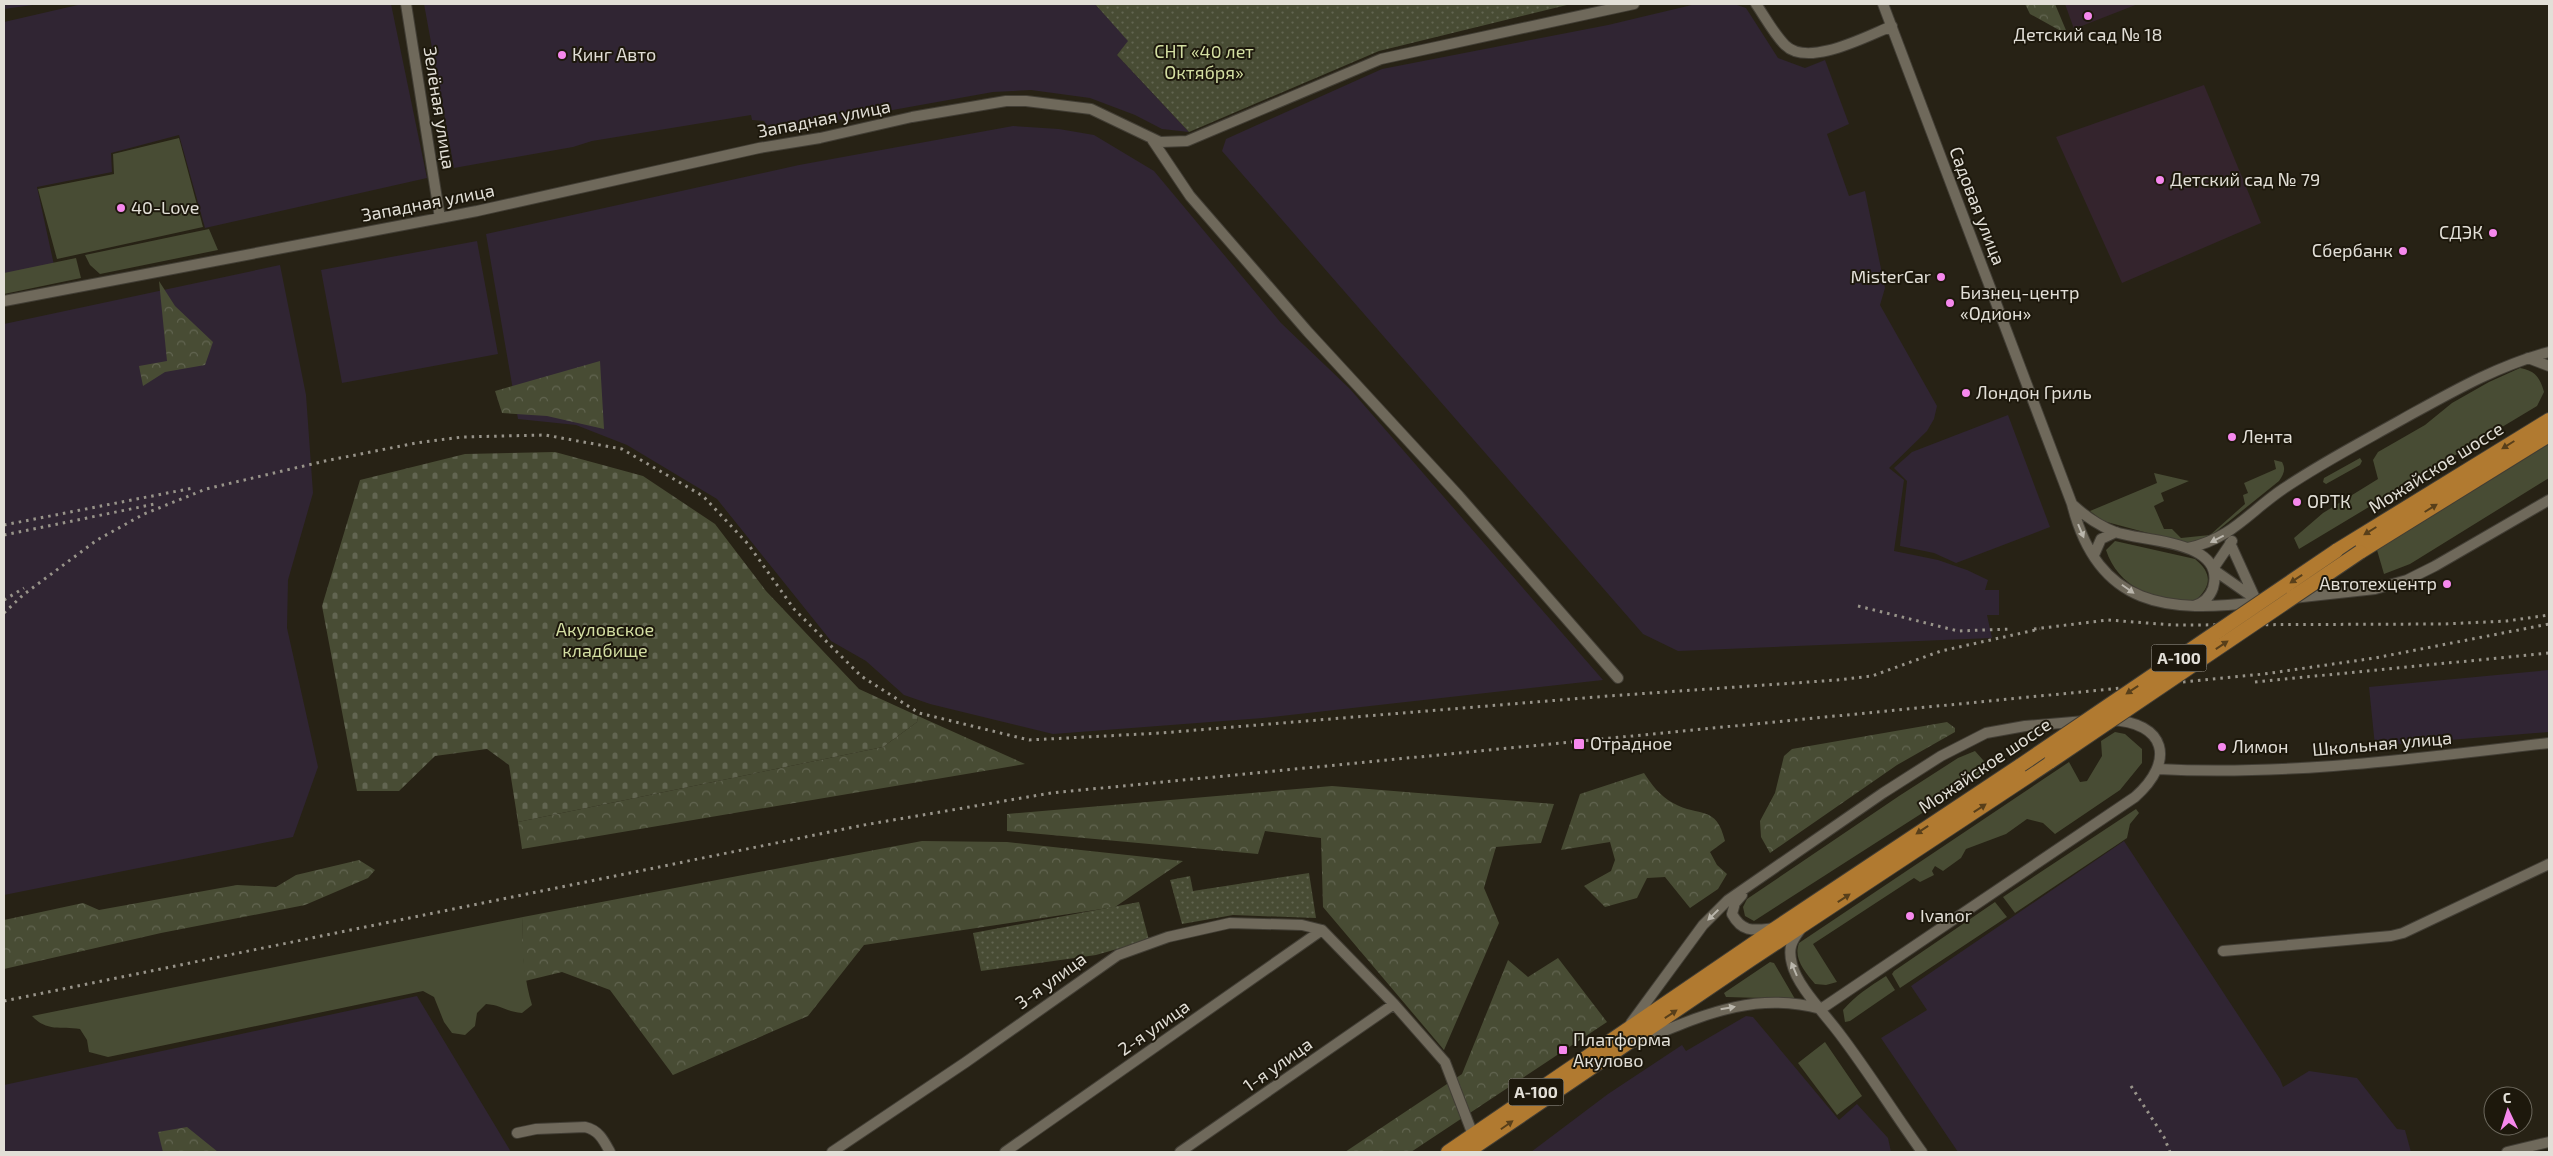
<svg xmlns="http://www.w3.org/2000/svg" width="2553" height="1156" viewBox="0 0 2553 1156" font-family="'Exo 2',sans-serif">
<style>
.industrial{fill:#302533}
.education{fill:#34242d}
.grass{fill:#484c34}
.forest{fill:url(#forest-crowns)}
.cemetery{fill:url(#cemetery-stones)}
.garden{fill:url(#garden-dots)}
.lines{fill:none;stroke-linecap:round;stroke-linejoin:round}
.minor-casing{stroke:#423e35;stroke-width:12}
.major-casing{stroke:#423e35;stroke-width:16}
.minor{stroke:#6f695b;stroke-width:10}
.major{stroke:#b17a30;stroke-width:14}
.rail{stroke:#98948a;stroke-width:3;stroke-dasharray:2.5 5;stroke-linecap:butt}
.major-bridge-casing{stroke:#423e35;stroke-width:16;stroke-linecap:butt}
.major-bridge{stroke:#b17a30;stroke-width:14}
.oneway{fill:#583f1a}
.oneway2{fill:#bab6ac}
.poi-dot{fill:#f688ed;stroke:#1d180c;stroke-width:2}
.labels{text-anchor:middle;stroke-width:4;stroke-linejoin:round;paint-order:stroke}
.shield{fill:#1d180c;stroke:#a7a39a;stroke-width:1}
.shield-label{font-size:16px;font-weight:bold;fill:#e2dfd7}
.poi-label{font-size:18px;fill:#e2dfd7;stroke:#1d180c;text-anchor:start}
.park-label{font-size:18px;fill:#d3dea2;stroke:#1d180c}
.street-label{font-size:18px;fill:#e2dfd7;stroke:#1d180c}
</style>
<defs>
<pattern id="forest-crowns" width="20" height="18" patternUnits="userSpaceOnUse" patternTransform="scale(1.25)"><rect width="20" height="18" fill="#484c34"/><path d="M2 6a3 3 0 1 1 6 0M12 15a3 3 0 1 1 6 0" fill="none" stroke="#626551"/></pattern>
<pattern id="cemetery-stones" width="16" height="16" patternUnits="userSpaceOnUse" patternTransform="scale(1.25)"><rect width="16" height="16" fill="#484c34"/><path d="M2 7V4a2 2 0 0 1 4 0v3zM10 15v-3a2 2 0 0 1 4 0v3z" fill="#626551"/></pattern>
<pattern id="garden-dots" width="8" height="8" patternUnits="userSpaceOnUse" patternTransform="scale(1.25)"><rect width="8" height="8" fill="#484c34"/><path d="M2 2h.1M6 6h.1" fill="none" stroke="#626551" stroke-width="1.8" stroke-linecap="round"/></pattern>
</defs>
<rect width="100%" height="100%" fill="#272215"/>
<path class="industrial" d="M4,4H40L4,9Z
M82,4H391L427,178L205,228L179,135L111,153L112,172L37,187L54,265L4,275V22Z
M424,4H1095L1129,41L1117,55L1189,132L1162,129L1135,115L1090,98L1031,90L993,92L770,132L764,121L752,120L751,115L592,141L573,147L454,168Z
M1696,4H1734L1746,8L1778,58L1805,68L1825,60L1849,124L1827,134L1849,196L1865,191L1885,288L1880,305L1937,406L1934,419L1927,431L1889,468L1904,480L1894,551L1938,560L1967,570L1988,580L1985,590H1999V615H1987L1992,638L1678,651L1643,634L1222,151L1226,139L1382,69L1608,25Z
M1013,126L1059,129L1094,135L1154,171L1281,323L1350,389L1603,680L1263,718L1053,734L930,704L904,695L866,661L831,641L717,499L627,445L576,425L518,419L486,234L799,165Z
M477,241L498,354L342,383L321,270Z
M280,265L306,395L313,493L288,580L287,628L318,767L293,837L4,895V324Z
M2008,415L2050,527L1956,563L1934,553L1900,546L1907,481L1894,468L1912,452Z
M2549,670V732L2375,746L2369,687Z
M2124,841L2280,1079L2283,1087L2309,1071L2357,1078L2397,1129L2405,1130L2411,1152H1958L1881,1038L1927,1010L1911,986Z
M417,996L511,1152H4V1085Z
M1746,1016L1753,1017L1839,1120L1857,1104L1888,1138L1891,1152H1531L1608,1094L1682,1045L1686,1051Z"/>
<path class="education" d="M2065,4H2138L2074,29Z
M2204,85L2261,223L2122,283L2056,137Z"/>
<path class="grass" d="M179,138L203,227L57,259L38,189L114,174L113,154Z
M209,229L218,250L100,274L90,265L85,255Z
M76,258L81,278L4,294V273Z
M2520,368C2536,371 2540,378 2544,392L2537,406L2299,549L2294,538L2323,513L2378,479L2373,460L2378,452L2425,425L2452,403L2489,382Z
M2549,444V478L2410,564L2384,574L2377,550Z
M2360,458L2362,461L2360,465L2326,484L2323,482L2324,478Z
M2274,460L2282,462C2286,469 2284,474 2279,481L2207,539L2189,544L2103,521L2090,511L2157,483L2154,473L2189,481L2161,493L2164,501L2154,506L2164,529H2172L2181,538L2210,535L2245,504L2243,495L2248,493L2244,483L2276,469Z
M2115,541L2195,559C2212,573 2212,585 2196,600C2159,602 2119,590 2106,550Z
M2115,732L2125,734L2142,749V763L2120,790L2055,834L2043,823L2027,819L2006,834L1966,849L1961,858L1943,871L1935,866L1932,871L1934,875L1920,882L1914,878L1813,944L1837,982L1826,985L1815,984C1805,972 1793,959 1799,943L2069,762L2080,782L2087,781L2102,756L2101,741Z
M1975,751L1991,769L1754,921L1745,916L1743,907L1747,899L1899,796L1958,758Z
M2136,809L2139,813L2130,824L2127,838L2015,913L2003,897Z
M1995,902L2007,917L1900,988L1892,974L1894,971Z
M523,917C522,947 523,975 532,1005L522,1013C506,1012 502,1005 486,1004L477,1013L475,1026L465,1035L452,1033L444,1022L434,997L423,991L108,1057L89,1052L87,1040L80,1029C60,1026 47,1032 32,1016Z
M1770,962L1774,963L1795,999L1726,997L1724,993Z
M1886,976L1895,990L1850,1021L1845,1022L1843,1010C1856,995 1869,987 1886,976Z
M1825,1042L1862,1096L1837,1115L1798,1063Z"/>
<path class="forest" d="M2025,4H2055L2068,35L2030,14Z
M159,281L175,306L213,342L205,365L165,372L143,386L139,366L167,361Z
M600,361L604,429L547,416L502,413L495,391Z
M918,716L1025,764L522,849L518,822L883,747L917,722Z
M1947,722L1955,728V732L1897,765L1770,853L1761,837L1760,821L1775,793L1784,756L1792,749Z
M1644,773C1652,785 1660,796 1673,803C1700,818 1716,804 1725,841L1710,852L1717,865L1727,874L1718,889L1690,908L1665,877L1647,878L1637,898L1605,907L1584,886L1611,871L1615,860L1610,842L1561,850L1580,794Z
M1332,786L1554,804L1541,843L1496,847L1484,888L1499,923L1444,1050L1323,907L1321,838L1265,831L1258,854L1007,831V814Z
M922,841L1007,842L1183,861L1115,907L864,945L808,1016L673,1075L610,990L562,972L525,981L522,946L523,917Z
M359,860L375,870L368,878L305,905L161,933L4,969V920L83,903L99,910L237,885L276,887L296,875Z
M1558,958L1607,1022L1411,1152H1345L1462,1074L1508,960L1528,977Z
M187,1127L218,1152H163L158,1132Z"/>
<path class="cemetery" d="M555,452L643,476L715,524L766,591L859,689L918,716L917,722L883,747L518,822L509,765L487,749L435,756L399,791H357L322,606L360,480L465,454Z"/>
<path class="garden" d="M1095,4H1571L1379,51L1189,132L1117,55L1128,41Z
M1309,873L1316,918L1233,915L1182,924L1170,880L1190,876L1193,891Z
M1139,902L1149,940L1096,955L981,971L973,933Z"/>
<g class="lines">
<defs>
<path id="minor" d="M406,4L440,218
M1756,4C1765,17 1774,34 1785,45C1808,68 1867,36 1892,26
M1883,4L2072,504C2098,608 2168,613 2259,602
M1151,138L1190,196L1308,332L1459,496L1618,678
M4,301L477,211L759,148L820,138L912,117L1006,101H1026L1091,109L1160,142L1187,141L1381,59L1634,4
M2528,358L2549,366
M2073,505C2085,516 2100,526 2115,532C2144,542 2227,540 2213,588C2210,597 2203,603 2194,606
M2230,543L2255,598
M2188,548C2231,539 2249,512 2283,489C2321,463 2362,442 2401,420C2450,393 2496,366 2549,352
M2094,555L2101,539L2116,532
M2213,569L2232,541
M2214,570L2254,598
M2293,598L2375,589L2407,580L2435,566L2549,500
M2158,769C2289,776 2419,758 2549,743
M1742,895L1735,903L1732,914C1743,934 1755,930 1776,928
M1322,930L1394,1004L1445,1062L1473,1135
M1800,930C1791,942 1788,949 1792,964C1797,986 1825,1014 1839,1033C1868,1071 1894,1113 1922,1152
M2223,951L2391,936L2403,933L2549,864
M1631,1023L1703,925L1728,900L1883,793L1941,756L1986,733L2025,726L2085,721
M1637,1042C1699,1017 1753,990 1821,1009L2135,797C2176,761 2166,722 2110,720
M517,1133L536,1129L585,1127C599,1130 604,1141 610,1152
M832,1152L966,1062L1118,955L1168,937L1230,923L1302,925L1322,930
M1005,1152L1322,930
M1180,1152L1394,1004
M2507,1152L2549,1142"/>
<path id="major" d="M2336,551L2549,420
M2360,552L2549,435
M1448,1152L1776,928L2021,765
M1467,1152L1750,960L2051,761"/>
</defs>
<use href="#minor" class="minor-casing"/>
<use href="#major" class="major-casing"/>
<use href="#minor" class="minor"/>
<use href="#major" class="major"/>
<path class="rail" d="M4,525L193,488
M4,535L155,504
M4,600L24,588
M1858,606L1958,631L2012,629
M4,613L23,595L97,540L144,514L206,489L325,461L416,443L462,437L545,435L622,449L703,496L748,544L794,609L861,676L919,713L1029,740L1161,733L1608,696L1837,680L1872,676L1941,651L2040,629
M2034,629L2108,620L2173,625L2444,624L2507,621L2549,615
M2255,682L2549,653
M4,1001L864,825L1051,793L2264,674L2375,658L2549,624
M2131,1086L2164,1137L2170,1152"/>
<defs>
<path id="major-bridge" d="M2051,761L2360,552
M2021,765L2336,551"/>
</defs>
<use href="#major-bridge" class="major-bridge-casing"/>
<use href="#major-bridge" class="major-bridge"/>
</g>
<defs><path id="oneway-solid" d="M-6-.8H1V-3.2L6.5 0L1 3.2V.8H-6Z" transform="scale(1.25)"/></defs>
<g class="oneway">
<use href="#oneway-solid" transform="translate(2508 445) rotate(148)"/>
<use href="#oneway-solid" transform="translate(2431 508) rotate(-32)"/>
<use href="#oneway-solid" transform="translate(2370 531) rotate(148)"/>
<use href="#oneway-solid" transform="translate(2296 579) rotate(146)"/>
<use href="#oneway-solid" transform="translate(2222 645) rotate(-34)"/>
<use href="#oneway-solid" transform="translate(2132 690) rotate(146)"/>
<use href="#oneway-solid" transform="translate(1980 808) rotate(-33)"/>
<use href="#oneway-solid" transform="translate(1922 830) rotate(146)"/>
<use href="#oneway-solid" transform="translate(1844 898) rotate(-33)"/>
<use href="#oneway-solid" transform="translate(1671 1014) rotate(-34)"/>
<use href="#oneway-solid" transform="translate(1507 1125) rotate(-35)"/>
</g>
<g class="oneway2">
<use href="#oneway-solid" transform="translate(2081 531) rotate(67)"/>
<use href="#oneway-solid" transform="translate(2217 539) rotate(153)"/>
<use href="#oneway-solid" transform="translate(2128 589) rotate(35)"/>
<use href="#oneway-solid" transform="translate(1713 915) rotate(136)"/>
<use href="#oneway-solid" transform="translate(1794 969) rotate(-113)"/>
<use href="#oneway-solid" transform="translate(1728 1008) rotate(-10)"/>
</g>
<g class="poi-dot">
<circle cx="2088" cy="16" r="5"/>
<circle cx="562" cy="55" r="5"/>
<circle cx="2160" cy="180" r="5"/>
<circle cx="121" cy="208" r="5"/>
<circle cx="2493" cy="233" r="5"/>
<circle cx="2403" cy="251" r="5"/>
<circle cx="1941" cy="277" r="5"/>
<circle cx="1950" cy="303" r="5"/>
<circle cx="1966" cy="393" r="5"/>
<circle cx="2232" cy="437" r="5"/>
<circle cx="2297" cy="502" r="5"/>
<circle cx="2447" cy="584" r="5"/>
<rect x="1573" y="738" width="12" height="12" rx="2.5"/>
<circle cx="2222" cy="747" r="5"/>
<circle cx="1910" cy="916" r="5"/>
<rect x="1558" y="1045" width="10" height="10" rx="2.5"/>
</g>
<g class="labels">
<g class="shield">
<rect x="2151.5" y="644.5" width="55" height="27" rx="4"/>
<rect x="1508.5" y="1078.5" width="55" height="27" rx="4"/>
</g>
<g class="shield-label">
<text x="2179" y="664">А-100</text>
<text x="1536" y="1098">А-100</text>
</g>
<g class="poi-label">
<text x="2088" y="41" text-anchor="middle">Детский сад № 18</text>
<text x="572" y="61">Кинг Авто</text>
<text x="2170" y="186">Детский сад № 79</text>
<text x="131" y="214">40-Love</text>
<text x="2483" y="239" text-anchor="end">СДЭК</text>
<text x="2393" y="257" text-anchor="end">Сбербанк</text>
<text x="1931" y="283" text-anchor="end">MisterCar</text>
<text x="1960" y="299">Бизнец-центр<tspan x="1960" dy="21">«Одион»</tspan></text>
<text x="1976" y="399">Лондон Гриль</text>
<text x="2242" y="443">Лента</text>
<text x="2307" y="508">ОРТК</text>
<text x="2437" y="590" text-anchor="end">Автотехцентр</text>
<text x="1590" y="750">Отрадное</text>
<text x="2232" y="753">Лимон</text>
<text x="1920" y="922">Ivanor</text>
<text x="1573" y="1046">Платформа<tspan x="1573" dy="21">Акулово</tspan></text>
</g>
<g class="park-label">
<text x="1204" y="58">СНТ «40 лет<tspan x="1204" dy="21">Октября»</tspan></text>
<text x="605" y="636">Акуловское<tspan x="605" dy="21">кладбище</tspan></text>
</g>
<g class="street-label">
<text transform="translate(439 108) rotate(81)" y="6">Зелёная улица</text>
<text transform="translate(824 119) rotate(-11)" y="6">Западная улица</text>
<text transform="translate(428 203) rotate(-11)" y="6">Западная улица</text>
<text transform="translate(1977 206) rotate(69)" y="6">Садовая улица</text>
<text transform="translate(2436 468) rotate(-32)" y="6">Можайское шоссе</text>
<text transform="translate(2382 744) rotate(-5)" y="6">Школьная улица</text>
<text transform="translate(1985 766) rotate(-34)" y="6">Можайское шоссе</text>
<text transform="translate(1051 981) rotate(-36)" y="6">3-я улица</text>
<text transform="translate(1154 1028) rotate(-35)" y="6">2-я улица</text>
<text transform="translate(1278 1065) rotate(-35)" y="6">1-я улица</text>
</g>
</g>
<rect width="2553" height="1156" fill="none" stroke="#e2dfd7" stroke-width="10"/>
<g transform="translate(2508 1111) rotate(356)"><circle r="24" fill="#1d180c" stroke="#6c685d"/>
<path d="M0-4L9 19L0 12L-9 19Z" fill="#f688ed"/>
<text y="-8" font-size="14" font-weight="bold" text-anchor="middle" fill="#e2dfd7">С</text>
</g>
</svg>
